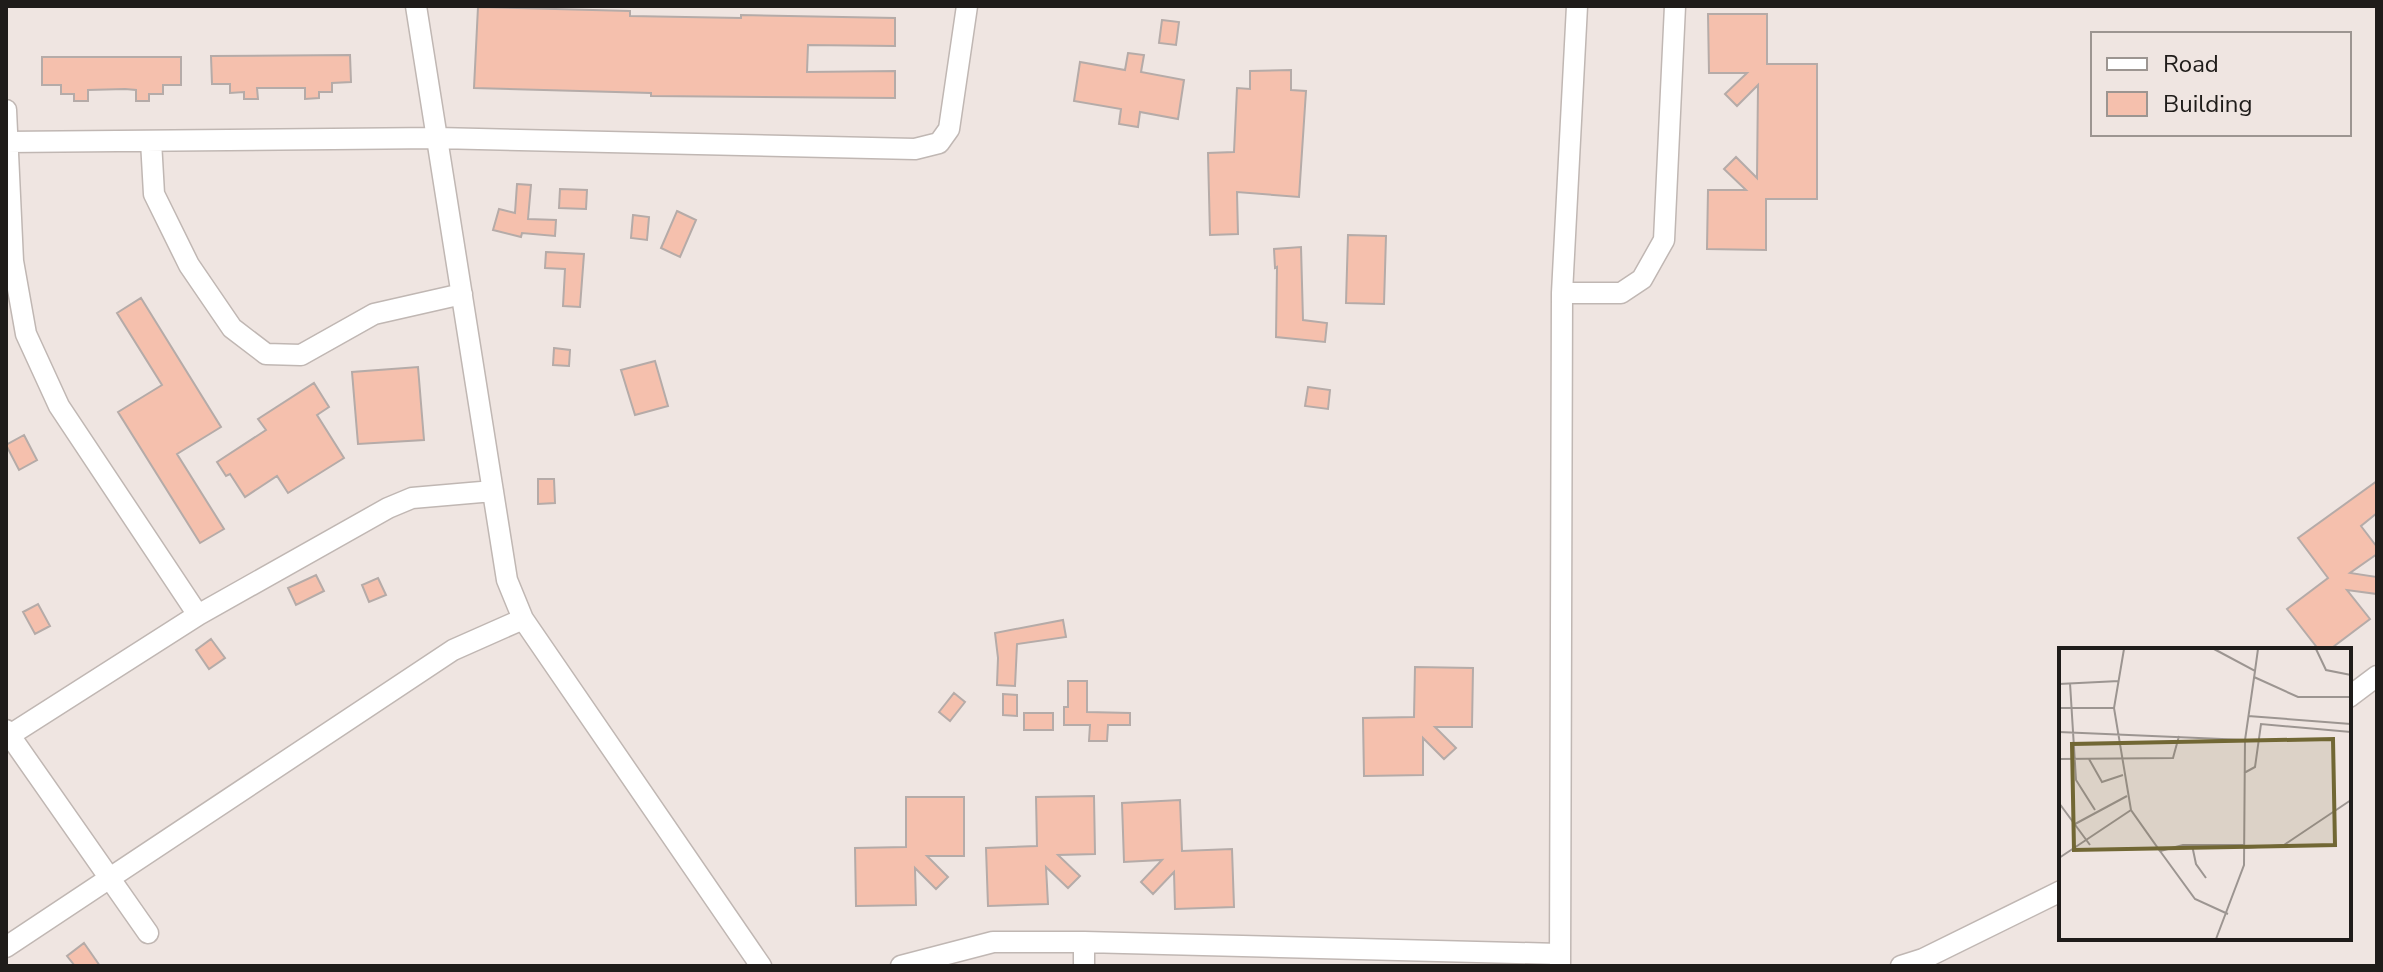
<svg xmlns="http://www.w3.org/2000/svg" width="2383" height="972" viewBox="0 0 2383 972" font-family="'Nunito Sans',sans-serif">
<style>
.building{fill:#f5c0ad;stroke:#b5aba8;stroke-width:2}
.lines{fill:none;stroke-linecap:round;stroke-linejoin:round}
.minor-casing{stroke:#c0b7b3;stroke-width:23}
.minor{stroke:#fff;stroke-width:20}
.inset-road{fill:none;stroke:#9c9591;stroke-width:2}
.view{fill:#716734;fill-opacity:0.15;stroke:#716734;stroke-width:4}
.inset-edge{fill:none;stroke:#1f1c1a;stroke-width:4}
</style>
<rect width="100%" height="100%" fill="#efe5e1"/>
<path class="building" d="M478,7L630,11V16L741,18V15L895,18V46L808,45L807,72L895,71V98L651,96V93L474,88Z
M1708,14H1767V64H1817V199H1766V250L1707,249L1708,190H1746L1724,169L1736,157L1757,178L1758,85L1737,106L1725,94L1747,73H1709Z
M1162,20L1179,22L1176,45L1159,43Z
M1128,53L1144,55L1141,72L1184,80L1178,119L1140,112L1138,127L1119,124L1121,109L1074,101L1080,62L1125,70Z
M350,55L351,82L332,83V92H319V98L305,99V88H257L258,99H244V92L230,93V84H212L211,56Z
M42,57H181V85H163V94H149V101H136V90L125,89L88,90V101H74V94H61V85H42Z
M1291,70V90L1306,91L1299,197L1237,192L1238,234L1210,235L1208,153L1234,152L1237,88L1250,89V71Z
M517,184L531,185L528,219L556,220L555,236L522,233L521,237L493,230L499,209L515,213Z
M560,189L587,190L586,209L559,208Z
M677,211L696,220L680,257L661,248Z
M633,215L649,217L647,240L631,238Z
M1348,235L1386,236L1384,304L1346,303Z
M1301,247L1303,320L1327,323L1325,342L1276,337L1277,267L1275,268L1274,249Z
M546,252L584,254L580,307L563,306L565,269L545,268Z
M141,298L221,427L177,454L224,529L200,543L118,412L162,385L117,313Z
M554,348L570,350L569,366L553,365Z
M655,361L668,406L635,415L621,370Z
M418,367L424,440L358,444L352,372Z
M314,383L329,407L317,415L344,458L288,493L277,476L245,497L230,474L226,476L217,462L266,430L258,419Z
M1308,387L1330,390L1328,409L1305,406Z
M24,435L37,460L19,470L6,445Z
M538,479H554L555,503L538,504Z
M2377,481V513L2361,526L2377,547V554L2350,573L2377,577V594L2347,590L2370,619L2329,650H2319L2287,609L2328,578L2298,538Z
M316,575L324,591L296,605L288,588Z
M378,578L386,595L369,602L362,585Z
M38,604L50,626L35,634L23,612Z
M1063,620L1066,637L1017,644L1015,686L997,685L998,658L995,633Z
M211,639L225,658L209,669L196,650Z
M1415,667L1473,668L1472,727H1435L1456,748L1444,759L1423,738V775L1364,776L1363,718L1414,717Z
M1068,681H1087V712L1130,713V725H1108L1107,741H1089L1090,725H1064V707H1068Z
M954,693L965,702L950,721L939,712Z
M1003,694L1017,695V716L1003,715Z
M1024,713H1053V730H1024Z
M1094,796L1095,854L1058,855L1080,876L1068,888L1046,867L1048,904L988,906L986,848L1037,846L1036,797Z
M906,797H964V856H927L948,877L936,889L915,868L916,905L856,906L855,848L906,847Z
M1180,800L1182,851L1232,849L1234,907L1175,909L1174,872L1153,894L1141,882L1162,860L1124,862L1122,803Z
M84,943L100,966H75L67,956Z"/>
<g class="lines">
<defs>
<path id="minor" d="M416,6L507,580L523,619L761,966
M6,110L13,261L26,334L59,406L198,615
M151,141L154,194L189,265L232,328L266,354L301,355L374,314L462,294
M6,142L437,138L915,149L939,143L949,129L967,6
M1562,293H1621L1642,279L1664,240L1675,6
M2349,697L2377,676
M6,730L148,933
M10,735L198,615L388,508L412,498L493,491
M1084,942V966
M6,947L453,650L523,619
M901,966L993,942H1084L1559,954
M1560,966L1562,293L1577,6
M1901,966L1923,959L2061,891"/>
</defs>
<use href="#minor" class="minor-casing"/>
<use href="#minor" class="minor"/>
</g>
<g transform="translate(2059 648)">
<rect width="292" height="292" fill="#efe5e1"/>
<path class="inset-road" d="M65,1L55,60L72,162L101,203L124,197H186M155,1L196,23L199,1M257,1L267,22L292,27M195,29L239,49H292M11,35L17,132L36,162M0,36L60,33M0,60H55M189,68L292,76M0,84L186,92M0,111L114,110L120,88M30,111L43,134L64,127M185,125L196,119L202,76L292,84M0,155L31,197M16,176L68,148M133,197L137,216L147,230M186,200L225,197L292,152M101,203L136,251L169,266M0,210L72,162M157,291L185,217L186,92L196,23"/>
<path class="view" d="M274,91L276,197L15,202L13,96Z"/>
<rect width="292" height="292" class="inset-edge"/>
</g>
<rect width="2383" height="972" fill="none" stroke="#1f1c1a" stroke-width="16"/>
<rect x="2091" y="32" width="260" height="104" fill="#efe5e1" stroke="#9c9591" stroke-width="2"/>
<rect x="2107" y="58" width="40" height="12" fill="#ffffff" stroke="#9c9591" stroke-width="2"/>
<text x="2163" y="72" font-size="24" fill="#1f1c1a">Road</text>
<rect x="2107" y="92" width="40" height="24" fill="#f5c0ad" stroke="#9c9591" stroke-width="2"/>
<text x="2163" y="112" font-size="24" fill="#1f1c1a">Building</text>
</svg>
